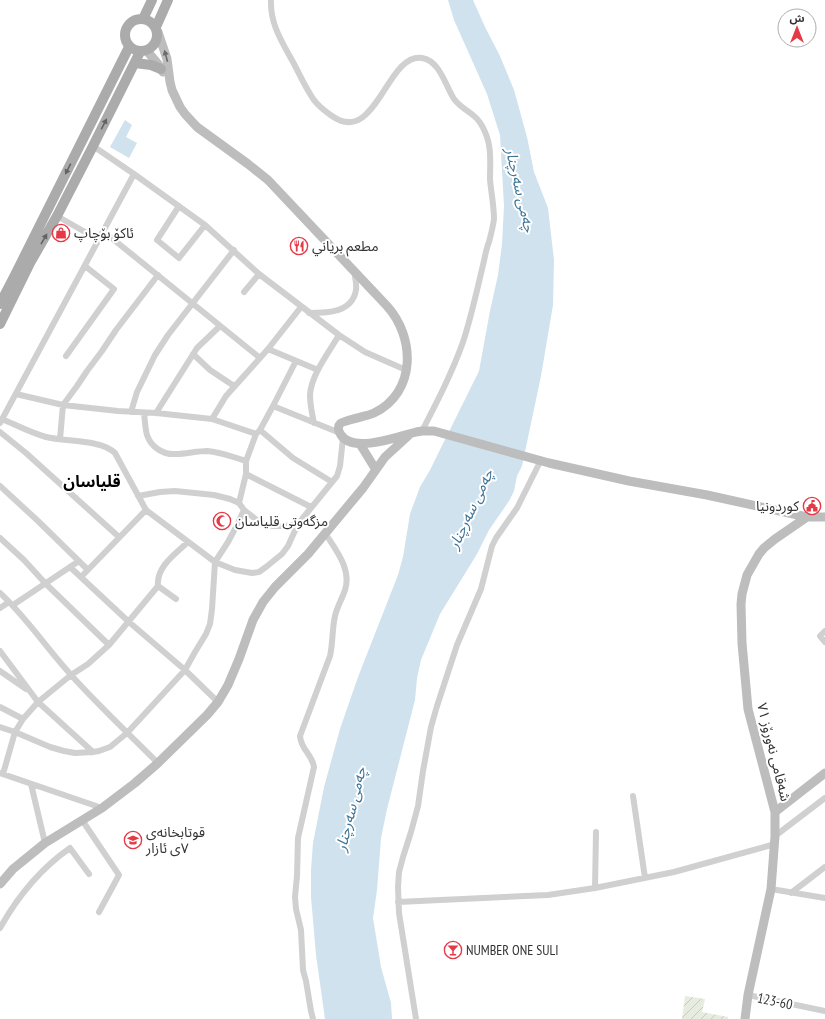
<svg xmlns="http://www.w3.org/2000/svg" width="825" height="1019" viewBox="0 0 825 1019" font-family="'PT Sans Narrow','Noto Sans Arabic',sans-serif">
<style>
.garden{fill:url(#garden-furrows)}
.water{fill:#cfe2ee}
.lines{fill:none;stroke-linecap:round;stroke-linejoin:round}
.street{stroke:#d0d0d0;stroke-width:6}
.secondary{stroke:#bdbdbd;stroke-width:9}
.primary{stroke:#ababab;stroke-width:10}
.oneway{fill:#6a6a6a}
.oneway2{fill:#636363}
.labels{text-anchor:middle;stroke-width:4;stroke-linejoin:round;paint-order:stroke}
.poi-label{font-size:14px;fill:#333;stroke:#fff;text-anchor:start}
.street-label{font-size:14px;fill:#333;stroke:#fff}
.water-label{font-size:15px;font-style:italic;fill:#3f7597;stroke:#fff}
.quarter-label{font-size:16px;font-weight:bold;fill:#000;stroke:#fff}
</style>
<defs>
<pattern id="garden-furrows" width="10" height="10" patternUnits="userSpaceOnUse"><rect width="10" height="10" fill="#e6ecdf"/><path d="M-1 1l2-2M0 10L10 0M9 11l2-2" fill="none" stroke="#c6cbc0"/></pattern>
</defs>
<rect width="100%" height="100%" fill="#fff"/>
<path class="garden" d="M685,996L705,999L702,1012L728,1017V1019H682Z"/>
<path class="water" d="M448,0H473L485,27L500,56L514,90L527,137L534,172L548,208L554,260L553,305L541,376L522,466L517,476L514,491L509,501L489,530L477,554L440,614L421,660L417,678L415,700L387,809L381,838L377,890L373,918L381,967L391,1003L392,1019H325L316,955L311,897V870L313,843L324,787L340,729L358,677L398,575L403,557L410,514L420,487L430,470L479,371L490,311L498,275L502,244L504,206L500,135L487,94L454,20Z
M125,120L132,125L126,137L137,143L129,158L110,147Z"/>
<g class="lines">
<path class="street" d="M271,0C270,24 282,42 293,62C300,75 306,89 314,100C319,107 325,111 332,116C376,147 387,52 422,58C440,61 445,85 454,99C460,107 467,110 474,116C479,120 483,127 485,132C492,147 490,164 490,179C491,192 494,206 494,219C493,227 491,234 489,242C486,249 485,257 483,265C477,290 471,318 463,342C452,373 437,402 422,431
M93,146L134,174L205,225L259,274L339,335L365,352L406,370
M179,206L157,240L179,258L205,225
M57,216L99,240
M103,231L260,358
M244,292L259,274
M309,313C327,313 352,313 356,290C357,284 355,277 354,271
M268,349L318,370
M193,354L210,370L234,386
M66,356L114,289L85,266
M16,394L63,405L118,411L156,413L212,419L256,434
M273,406L340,433
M131,412L137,392L155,355L168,335L234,250
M144,413C145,420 145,428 147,435C151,447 163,455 176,454C186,454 197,451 207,451C221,452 233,457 246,461
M156,413L197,348L220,326
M2,419C16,425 31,433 46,437C66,442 100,439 115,453L146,510L215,562L228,542L236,527L244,510
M212,419L226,396L268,349L301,307
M0,423L134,174
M314,423C312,414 310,405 310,395C311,375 329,352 339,335
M260,430L293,458L332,482
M0,432L26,453L119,537
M60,439L63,405L77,386L87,371L102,351L116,330L158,275
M246,474L311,507
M0,486L38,521L88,570
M138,496L160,492L175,491L214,495L230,499L239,503L244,510L258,521L265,524L273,526H286L298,524
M239,503L246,474V461L256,434L260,430L273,406L296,361
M0,538L24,560L45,583L109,645
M70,567L129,622L185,670L218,702
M81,577L146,510
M158,586L176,599
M0,593C27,618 47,649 72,676C99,706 129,734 158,763
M13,605L79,561
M0,608L9,602
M825,631L820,636L825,642
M0,651L38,702L93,752
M0,671L26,689
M0,707L23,719
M0,727L15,732L50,747L64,751L75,753L93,752L99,751L110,747L127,733L185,670L195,652L206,634L210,624L212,609L215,562L235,570L252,573L259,572L266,567L282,554L288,546L298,524L337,476L340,466L343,438
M0,773L102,808
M3,774L15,732L23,719L38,702L71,675L88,664L109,645L158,586C156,567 175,554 188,542
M31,784L45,843
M633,796L645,878
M82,820L119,875L99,912
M775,836L825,798
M595,888L596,832
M771,889L825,898
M791,893L825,867
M398,902L548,895L595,888L674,872L775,844
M0,928C18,896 40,869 70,848L89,874
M748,995L825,1011
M313,1019L311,1011L306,981L303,970L301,930L296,909L295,897L297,876L298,838L314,767C312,754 301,750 300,736L330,656C333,643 332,629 335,616C337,607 342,599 345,590C352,569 335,549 325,533
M416,1019L399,913L398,887L399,872L403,857L411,832L418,806L423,771L431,727L437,706L457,645L481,589L492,546L496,538L517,508L541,460"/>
<path class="secondary" d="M158,32L167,59L170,82L172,90L180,107L185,114L197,127L248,164L268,180L387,306C415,337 417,392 374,413C368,416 342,421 340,424C337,427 339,432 341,435C353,454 400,436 416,432L422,431H434L549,463L629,481L707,495L807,517H825
M147,51L158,64L163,72
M360,444L376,470
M775,812L825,773
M0,884L13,869L45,843L102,808L135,783L158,763L207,715L218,702L228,685L239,659L253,620L263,602L275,587L308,554L363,488L385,457L408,436
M745,1019L748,995L771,889L775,836V812L748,709L742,643L741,604L742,594L747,575L759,554L764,548L775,539L807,517"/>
<path class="primary" d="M125 35a16 16 0 1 1 32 0a16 16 0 1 1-32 0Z
M143,19L152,0
M156,27L168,0
M135,63L151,65L161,69
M0,304L15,275L129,47
M0,324L30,263L57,216L93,146L140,52"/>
</g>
<defs><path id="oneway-solid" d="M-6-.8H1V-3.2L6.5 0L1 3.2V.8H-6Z"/></defs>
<use class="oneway" href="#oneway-solid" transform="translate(166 56) rotate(-105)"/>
<g class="oneway2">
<use href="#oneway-solid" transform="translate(104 124) rotate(-63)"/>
<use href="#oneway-solid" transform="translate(68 169) rotate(117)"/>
<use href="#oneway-solid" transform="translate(44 239) rotate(-60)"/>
</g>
<defs>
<symbol id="shop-ring" viewBox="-11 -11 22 22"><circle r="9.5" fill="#fff" stroke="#e63946" stroke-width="1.5"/><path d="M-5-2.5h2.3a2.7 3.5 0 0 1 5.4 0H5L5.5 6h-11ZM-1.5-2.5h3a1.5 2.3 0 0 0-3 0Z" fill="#e63946"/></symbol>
<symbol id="restaurant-ring" viewBox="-11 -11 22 22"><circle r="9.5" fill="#fff" stroke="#e63946" stroke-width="1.5"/><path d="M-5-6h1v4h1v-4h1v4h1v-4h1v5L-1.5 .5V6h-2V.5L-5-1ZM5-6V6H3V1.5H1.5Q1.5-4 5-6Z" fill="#e63946"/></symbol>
<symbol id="civic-ring" viewBox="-11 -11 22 22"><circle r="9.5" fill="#fff" stroke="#e63946" stroke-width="1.5"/><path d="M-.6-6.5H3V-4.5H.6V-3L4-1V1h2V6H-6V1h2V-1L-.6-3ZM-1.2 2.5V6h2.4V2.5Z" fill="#e63946"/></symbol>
<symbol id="mosque-ring" viewBox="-11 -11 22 22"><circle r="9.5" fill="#fff" stroke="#e63946" stroke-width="1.5"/><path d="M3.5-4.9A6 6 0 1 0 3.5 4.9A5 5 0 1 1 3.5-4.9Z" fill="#e63946"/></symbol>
<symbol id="school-ring" viewBox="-11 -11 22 22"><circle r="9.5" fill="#fff" stroke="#e63946" stroke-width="1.5"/><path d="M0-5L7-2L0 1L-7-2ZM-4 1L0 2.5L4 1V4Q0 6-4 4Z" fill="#e63946"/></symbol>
<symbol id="bar-ring" viewBox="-11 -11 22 22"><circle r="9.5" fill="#fff" stroke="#e63946" stroke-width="1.5"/><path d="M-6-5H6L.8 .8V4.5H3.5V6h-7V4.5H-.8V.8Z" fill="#e63946"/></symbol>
</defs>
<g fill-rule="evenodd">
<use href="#shop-ring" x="51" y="223" width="20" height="20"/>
<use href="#restaurant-ring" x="289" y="236" width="20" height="20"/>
<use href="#civic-ring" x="802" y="496" width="20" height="20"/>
<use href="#mosque-ring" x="212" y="511" width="20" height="20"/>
<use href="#school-ring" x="123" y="830" width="20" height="20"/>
<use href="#bar-ring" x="443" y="940" width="20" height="20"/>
</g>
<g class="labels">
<g class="poi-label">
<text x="74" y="238">ئاکۆ بۆچاپ</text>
<text x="312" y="251">مطعم برياني</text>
<text x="799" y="511" text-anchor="end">كوردونيا</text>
<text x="235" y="526">مزگەوتی قلیاسان</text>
<text x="146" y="837">قوتابخانەی<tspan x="146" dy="16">٧ی ئازار</tspan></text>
<text x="466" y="955">NUMBER ONE SULI</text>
</g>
<g class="street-label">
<text transform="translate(774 752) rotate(76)" y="5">شەقامی نەورۆز ٧١</text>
<text transform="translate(775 1001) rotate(12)" y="5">123-60</text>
</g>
<g class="water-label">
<text transform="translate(520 190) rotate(77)" y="5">چەمی سەرچنار</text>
<text transform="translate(471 509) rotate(-65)" y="5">چەمی سەرچنار</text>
<text transform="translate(351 809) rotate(-76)" y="5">چەمی سەرچنار</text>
</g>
<g class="quarter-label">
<text x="92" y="487">قلياسان</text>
</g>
</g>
<g transform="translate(797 28)"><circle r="19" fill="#ffffff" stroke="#adadad"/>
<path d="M0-3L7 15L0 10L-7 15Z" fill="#e63946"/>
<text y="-6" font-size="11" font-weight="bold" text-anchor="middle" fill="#333333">ش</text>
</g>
</svg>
